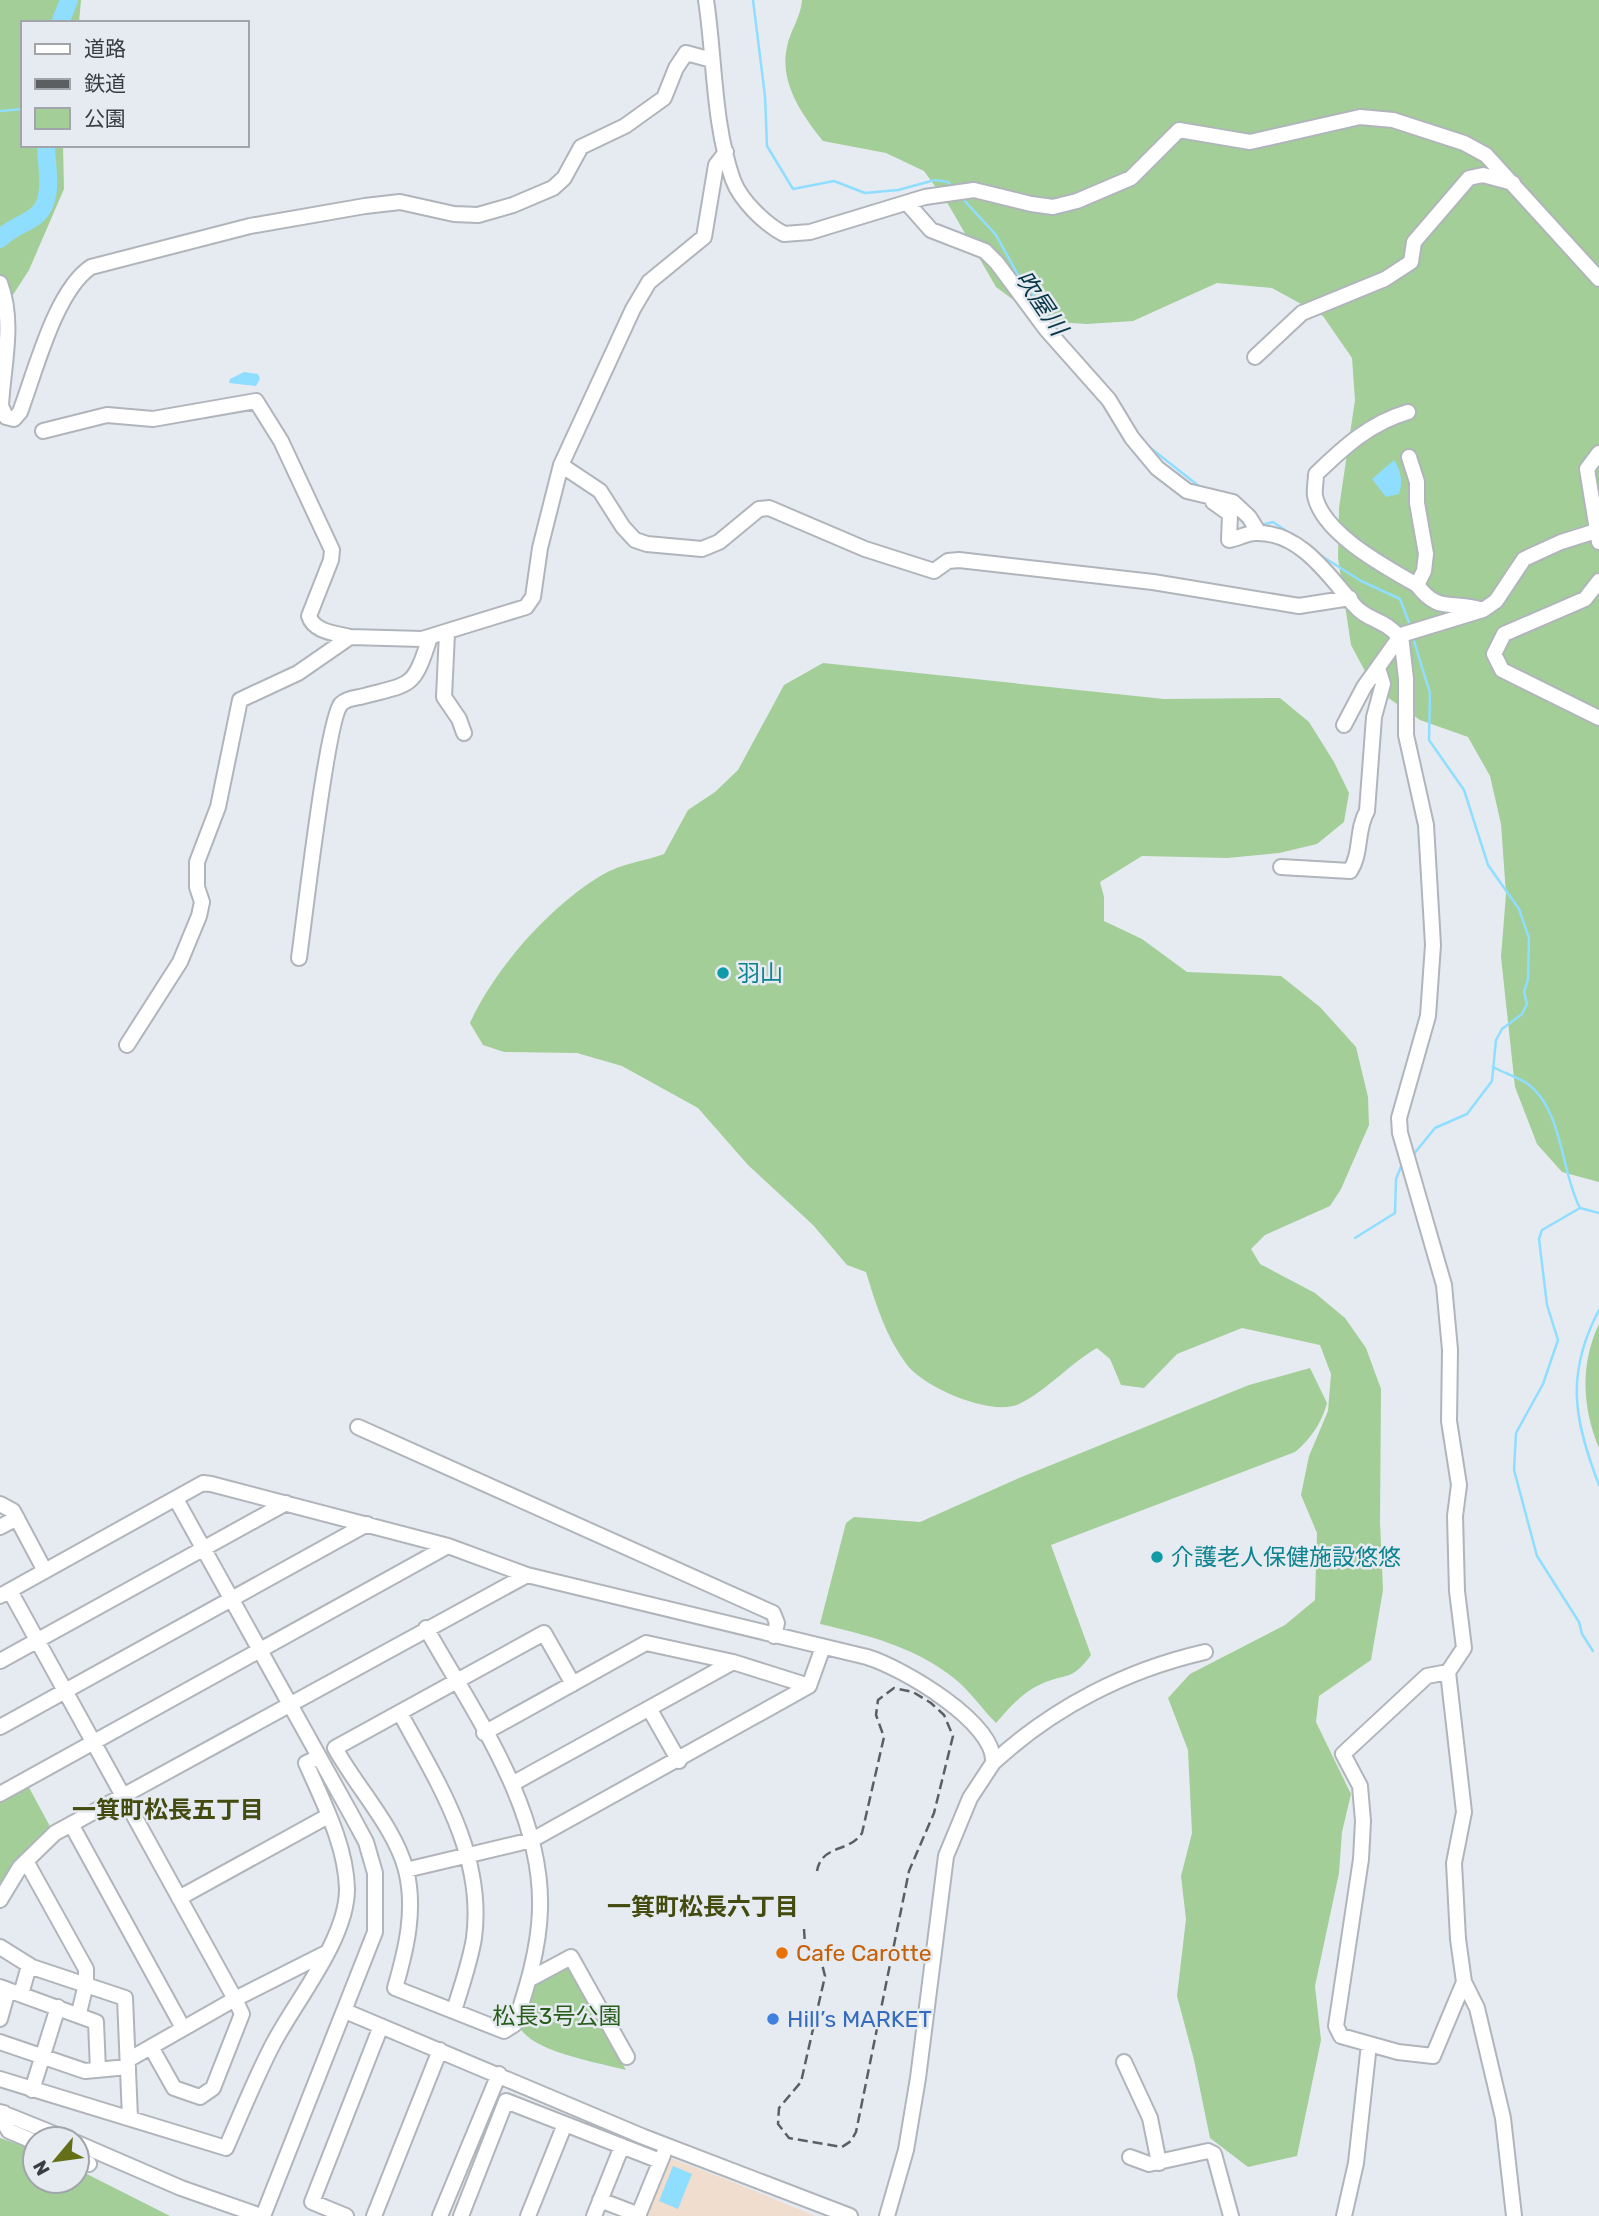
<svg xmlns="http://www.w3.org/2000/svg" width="1599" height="2216" viewBox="0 0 1599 2216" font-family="Rubik,'Noto Sans JP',sans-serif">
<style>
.education{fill:#f0ddcd}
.green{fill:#a3ce98}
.water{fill:#8fdeff}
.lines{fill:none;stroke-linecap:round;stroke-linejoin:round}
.stream{stroke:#8fdeff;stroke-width:2.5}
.river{stroke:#8fdeff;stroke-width:18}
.minor-casing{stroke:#b0b5bb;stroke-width:18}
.minor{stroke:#fff;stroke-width:14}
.rail{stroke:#5c5f62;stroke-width:2.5;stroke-dasharray:10 5;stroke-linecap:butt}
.culture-dot{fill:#0f9aa8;stroke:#e6ebf1;stroke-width:2.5}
.food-dot{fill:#e8710a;stroke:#e6ebf1;stroke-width:2.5}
.shop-dot{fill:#3f7fe0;stroke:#e6ebf1;stroke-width:2.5}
.labels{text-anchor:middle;stroke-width:5;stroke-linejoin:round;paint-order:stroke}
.culture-label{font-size:23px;fill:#0d838f;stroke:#e6ebf1;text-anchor:start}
.food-label{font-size:23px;fill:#c56008;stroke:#e6ebf1;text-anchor:start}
.park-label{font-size:23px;fill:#295e1a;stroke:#e6ebf1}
.shop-label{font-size:23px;fill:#366cbe;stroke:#e6ebf1;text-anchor:start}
.water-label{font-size:24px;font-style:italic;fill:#053647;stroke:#e6ebf1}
.neighbourhood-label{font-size:24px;font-weight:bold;fill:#444b10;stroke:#e6ebf1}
</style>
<rect width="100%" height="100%" fill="#e6ebf1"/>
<path class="education" d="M670,2158L728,2180L815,2216H644Z"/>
<path class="green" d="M0,0H81L79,23H23V145H63L64,189L29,270L0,315Z
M802,0H1599V1182L1562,1172L1537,1144L1515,1087L1501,957L1506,894L1501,824L1490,776L1468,737L1420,720L1374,688L1351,645L1338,558L1339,508L1355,400L1352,358L1323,316L1272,288L1217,283L1133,321L1087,324L1042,321L996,287L948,204L924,171L886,153L823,141C802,115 779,82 787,47C790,31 801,17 802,0Z
M823,663L1164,699L1280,698L1309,722L1334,762L1349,793L1344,822L1317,844L1279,853L1227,858L1142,856L1100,882L1104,897V921L1142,939L1187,972L1281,976L1320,1007L1356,1047L1368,1097L1369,1125L1341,1189L1330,1206L1265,1235L1251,1249L1260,1264L1315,1293L1345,1318L1366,1348L1381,1389L1380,1522L1383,1590L1371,1660L1319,1696L1316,1722L1351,1794L1342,1832L1339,1873L1315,1986L1321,2040L1297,2156L1248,2167L1210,2138L1194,2060L1177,1996L1186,1919L1181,1876L1192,1833L1188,1750L1168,1698L1190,1674L1285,1625L1315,1600L1317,1533L1301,1495L1309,1456L1328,1411L1331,1374L1320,1345L1242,1328L1177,1354L1144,1388L1121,1385L1110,1359L1097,1348C1069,1364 1048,1390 1019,1404C991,1417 924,1387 907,1365C886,1337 876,1305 866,1272L847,1265L813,1225L748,1165L698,1108L622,1066L577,1053L504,1052L483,1045L470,1023C494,969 551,905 602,875C620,864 645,861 664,854L688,810L715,792L738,770L784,685Z
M1599,1324V1448C1582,1407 1580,1364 1599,1324Z
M1310,1368L1327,1403C1322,1422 1311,1439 1295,1452L1051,1545L1091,1655C1071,1682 1068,1672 1041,1684C1023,1692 1009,1708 996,1723C982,1709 970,1691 955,1679C916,1647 867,1635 820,1624L846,1523L854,1517L920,1522L1019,1478L1249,1385Z
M26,1782L53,1832L0,1895V1797Z
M562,1967L570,1969L626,2070C600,2063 527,2051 519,2025L532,1983Z
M0,2138L35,2150V2181H77V2169L170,2216H0Z"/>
<path class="water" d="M244,372L258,374L260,379L256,386L229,383L230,379Z
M1394,460C1401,470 1403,483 1399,494L1386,497L1372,479Z
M673,2166L692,2174L678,2209L659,2201Z"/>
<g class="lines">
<path class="stream" d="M753,0L765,96L767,146L793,189L834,181L865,193L898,190L935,180L948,182L953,188
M0,111L23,109
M962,198L996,235L1018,275L1065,340
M1148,446L1200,487
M1236,515L1248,528
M1261,525L1273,522L1292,535
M1317,553L1361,581L1400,599L1411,628
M1493,1067C1504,1073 1518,1077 1528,1084C1563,1110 1561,1173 1580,1208L1599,1213
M1413,1155L1435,1128L1467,1114L1492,1081L1496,1040L1502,1029L1522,1014L1527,1004L1524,992L1528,979L1529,938L1519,909L1488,865L1464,790L1429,740L1430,693L1413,638
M1580,1208L1542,1230L1539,1239L1547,1305L1558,1340L1543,1384L1516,1433L1514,1470L1537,1556L1579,1622L1582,1634L1593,1651
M1355,1238L1395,1213L1396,1179L1402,1164
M1599,1310C1565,1374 1574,1420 1599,1485"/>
<path class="river" d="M60,23L69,0
M0,239C11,227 25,225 37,215C55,199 46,166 46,145"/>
<defs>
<path id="minor" d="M706,0C715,59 713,124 733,180C741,201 765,224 784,234L810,232L925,197L974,190L1031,204L1053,207L1077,201L1131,178L1179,130L1250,142L1360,117L1393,120L1464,143L1486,155L1599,279
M908,204L931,230L985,251L997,263L1046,329L1109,400L1132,438L1157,468L1187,491L1233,502L1249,517L1259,533
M0,283C15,323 3,365 1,406L6,417L14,419L20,412C35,373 55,291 91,267L250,226L365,206L400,202L454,214L478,215L513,205L553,188L564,178L581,147L625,126L664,98L676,68L686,53L712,60
M1255,357L1302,313L1385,279L1411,262L1414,242L1469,178L1483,175L1513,183
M1408,412C1370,423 1344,447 1316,474C1316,481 1314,490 1315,496C1323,534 1386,567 1417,585
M43,431L107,415L153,419L256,401L281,441L332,550L331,560L309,616C314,632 335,633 350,637
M1599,453L1587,469L1599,542
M1409,457L1417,482V503L1426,554L1424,571L1417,585C1440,615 1450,599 1483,610
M561,465L600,491L623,527L635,540L647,544L702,549L719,542L759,509L769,508L865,549L934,571L948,561L959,560L1153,582L1299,606L1350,598
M1213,502L1230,514L1229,540C1237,539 1247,533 1255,533C1300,531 1329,576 1354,605C1366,620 1386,620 1398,636
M1599,581L1585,599L1504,634L1494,654L1502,670L1599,718
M447,633L444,697L459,719L464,733
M1344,725L1364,687L1401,635
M1281,867L1350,871C1362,853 1356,830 1367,811L1374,717L1383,684L1378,668
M299,958C304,923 327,719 341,704C346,699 354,698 360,697C412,683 413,690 430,637
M127,1045L180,962L199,916L202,902L197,887V862L218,807L240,700L298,673L350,637L422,639L526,607L533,597L540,548L561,465L633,309L649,282L704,237L716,165L726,152
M358,1427L773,1613L777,1623L774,1636
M177,1501L352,1816L366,1842L375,1873V1932L263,2216
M0,1504L13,1511L45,1571
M0,1527L17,1518
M10,1591L235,1999L324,1954
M0,1596L203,1483L211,1484L448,1546L527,1575L867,1657C901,1667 997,1723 993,1763L970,1798L946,1856L918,2078L906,2150L887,2216
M426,1628C474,1713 543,1809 540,1909C539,1949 527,1987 515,2024L504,2031L395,1988C406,1950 416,1910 406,1870C394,1826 357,1788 335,1748L544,1633L573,1684
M0,1661L286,1503
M1448,1672L1427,1676L1343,1754L1360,1786L1363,1821L1361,1859L1336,2026L1341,2036L1398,2052L1433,2056L1464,1982
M650,1710L679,1761
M400,1713C438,1783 485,1855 474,1938C470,1963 461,1987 454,2011
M0,1727L367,1524
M484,1733L646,1643L733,1662L809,1686
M993,1763C1052,1708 1126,1670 1205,1652
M512,1784L733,1662
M0,1794L448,1546
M71,1824L183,2028
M26,1861L86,1969V1984L79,2013
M406,1870L532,1840L809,1686L823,1647
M179,1898L328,1816
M0,1900L20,1867L55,1833L527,1575
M0,1947L32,1967L125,1998L130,2118
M530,1979L571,1957L627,2057
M0,1987L96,2022L98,2070
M21,1994L29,1966
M345,2011L644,2137L850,2216
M0,2019L8,1990
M0,2042L85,2071L128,2067
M128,2060L235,1999L242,2014L213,2088L200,2097L174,2088L151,2047
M1124,2062L1150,2118L1159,2163
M0,2079L226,2148C241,2114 255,2079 272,2046C295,2001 347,1940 347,1889C346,1845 323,1802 306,1763L319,1757
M32,2090L58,2007
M0,2112L67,2139
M4,2113L3,2122L9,2131L35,2142
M77,2143L181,2188L261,2216
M1130,2157L1149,2164L1208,2151L1214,2154L1231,2216
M77,2159L89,2164
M600,2200L639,2215
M346,2216L312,2202L381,2026
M374,2216L440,2050
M440,2216L499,2074
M461,2216L506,2101L660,2161
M528,2216L565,2124
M594,2216L622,2146
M638,2216L663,2155
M1344,2216L1356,2163L1369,2044
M1514,2216L1503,2118L1477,2008L1464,1982L1458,1939L1454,1863L1464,1812L1448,1672L1464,1648L1457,1591L1455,1516L1459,1485L1449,1421L1450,1350L1444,1285L1400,1133L1399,1118L1428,1016L1433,945L1426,825L1406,735V679L1401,635L1483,610L1496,601L1524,559L1561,542L1596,531"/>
</defs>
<use href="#minor" class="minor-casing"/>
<use href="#minor" class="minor"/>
<path class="rail" d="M804,1929L805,1945L821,1960L825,1976L801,2082L779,2108L778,2124L789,2138L842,2147L851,2141L856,2132L909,1871L934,1813L953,1736L944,1715L931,1703L913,1692L894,1688L878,1700L876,1715L884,1737L862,1833C849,1853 822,1844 817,1871"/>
</g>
<g class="culture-dot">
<circle cx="723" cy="973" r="7"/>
<circle cx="1157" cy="1557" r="7"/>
</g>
<circle class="food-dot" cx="782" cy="1953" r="7"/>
<circle class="shop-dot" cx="773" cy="2019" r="7"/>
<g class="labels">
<g class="culture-label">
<text x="737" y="981">羽山</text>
<text x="1171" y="1565">介護老人保健施設悠悠</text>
</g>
<g class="food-label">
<text x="796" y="1961">Cafe Carotte</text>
</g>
<g class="park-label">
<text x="557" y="2024">松長3号公園</text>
</g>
<g class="shop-label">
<text x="787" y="2027">Hill’s MARKET</text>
</g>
<g class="water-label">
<text transform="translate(1041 303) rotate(56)" y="8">吹屋川</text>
</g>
<g class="neighbourhood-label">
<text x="168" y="1818">一箕町松長五丁目</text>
<text x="703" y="1915">一箕町松長六丁目</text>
</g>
</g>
<rect x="21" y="21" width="228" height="126" fill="#e6ebf1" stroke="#a1a5aa" stroke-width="2"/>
<rect x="35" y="44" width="35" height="10" fill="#ffffff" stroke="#a1a5aa" stroke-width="2"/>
<text x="84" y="56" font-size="21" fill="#3a3d3f">道路</text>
<rect x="35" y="79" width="35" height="10" fill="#5c5f62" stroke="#a1a5aa" stroke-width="2"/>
<text x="84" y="91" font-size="21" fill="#3a3d3f">鉄道</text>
<rect x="35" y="108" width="35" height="21" fill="#a3ce98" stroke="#a1a5aa" stroke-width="2"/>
<text x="84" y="126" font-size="21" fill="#3a3d3f">公園</text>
<g transform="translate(56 2160) rotate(241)"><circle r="33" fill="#e6ebf1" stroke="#a1a5aa" stroke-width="2"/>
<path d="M0-5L12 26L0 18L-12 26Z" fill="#656f18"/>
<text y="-10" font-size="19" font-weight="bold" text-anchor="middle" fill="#3a3d3f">N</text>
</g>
</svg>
